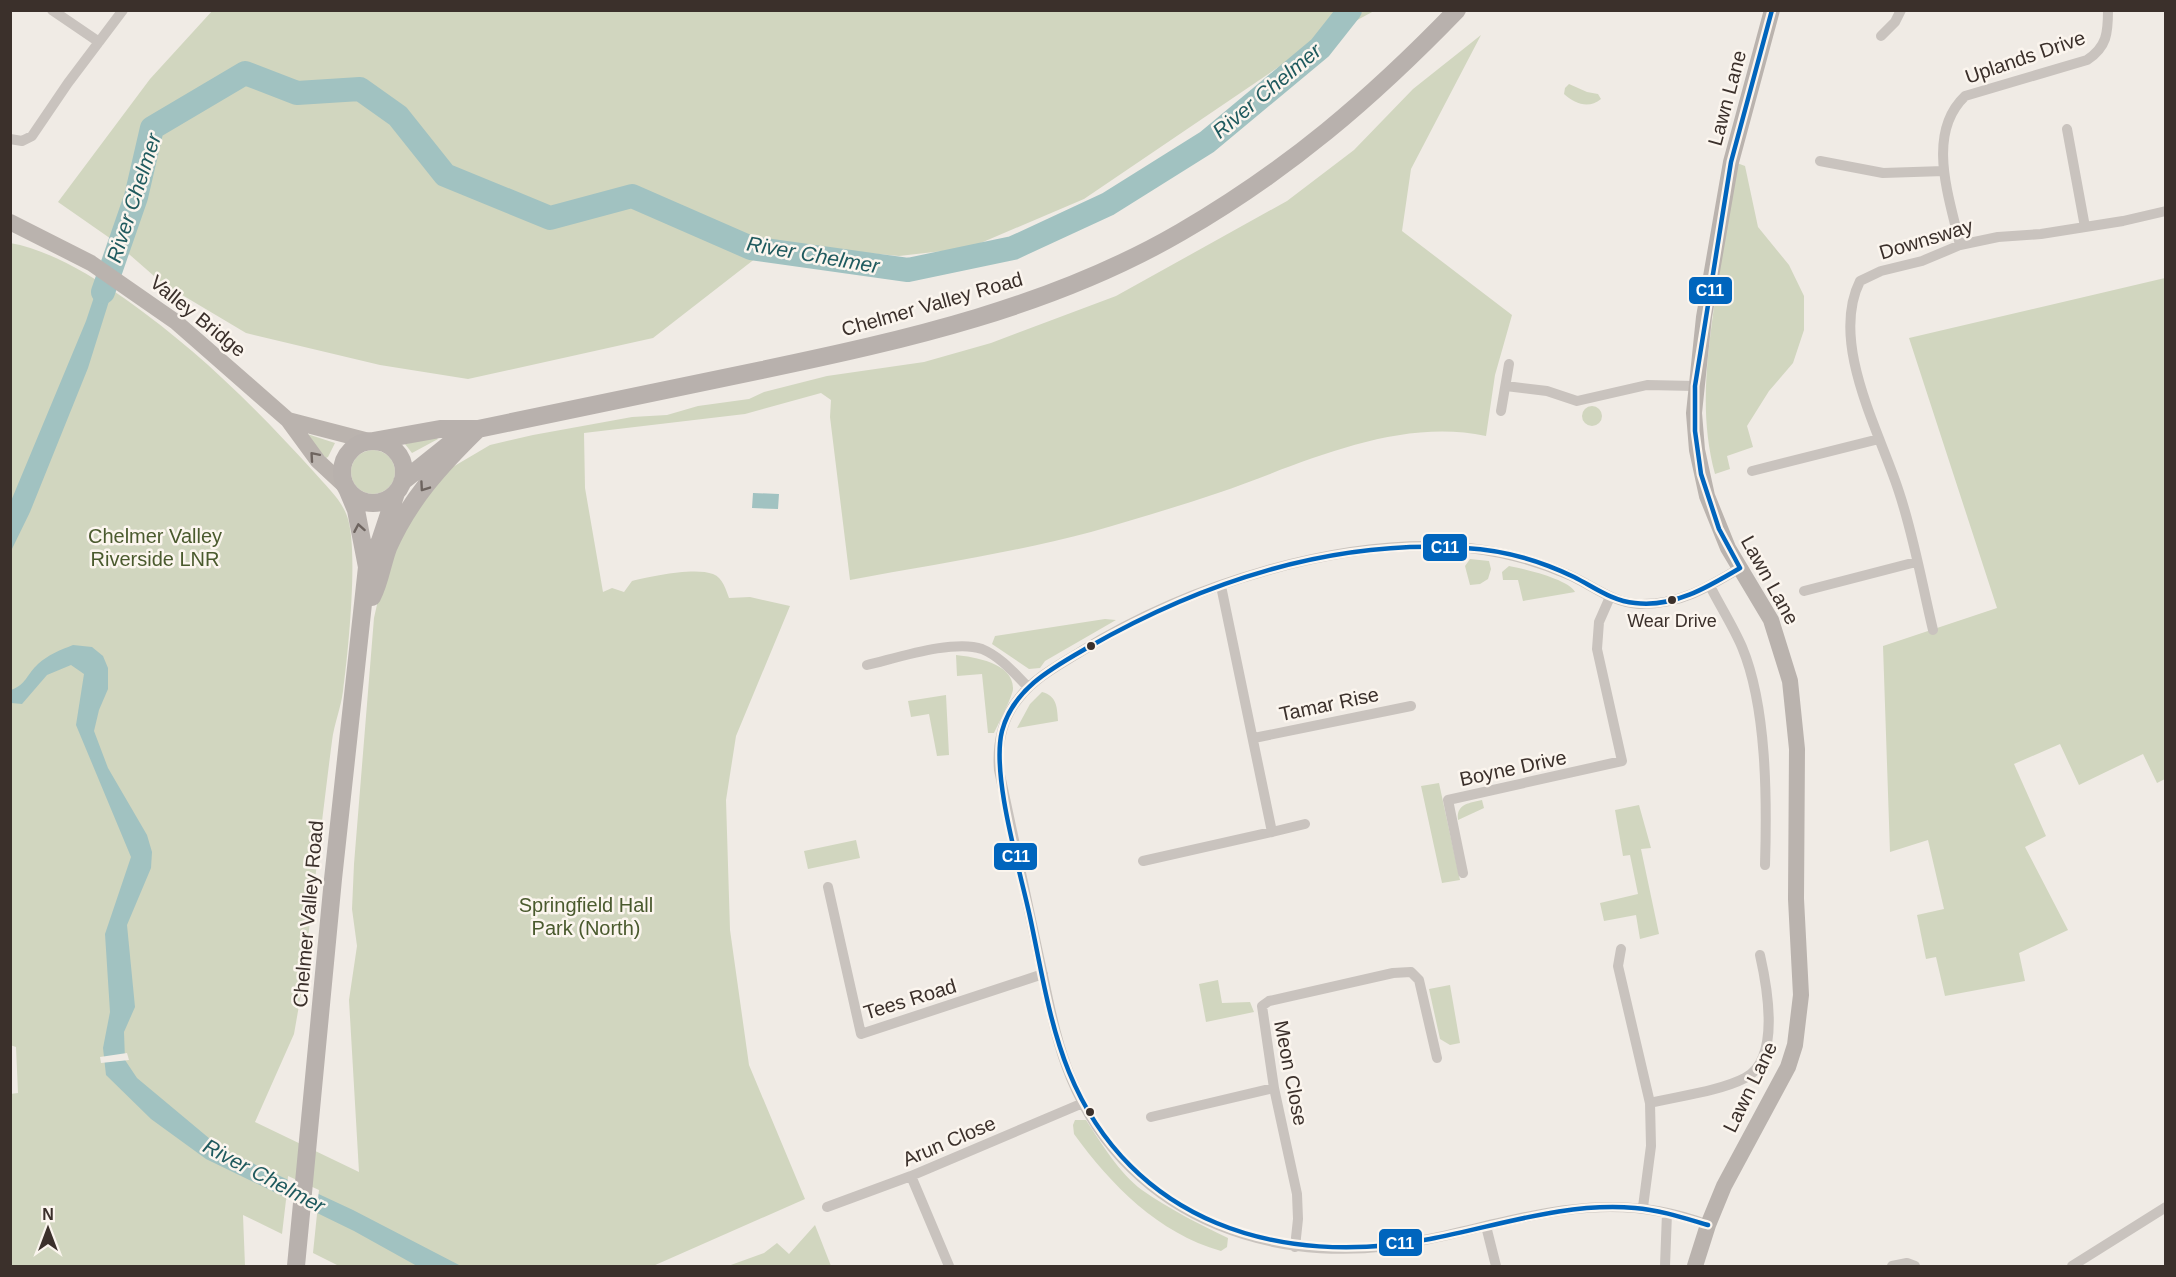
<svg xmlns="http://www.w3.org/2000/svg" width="2176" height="1277" viewBox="0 0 2176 1277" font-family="Helvetica,sans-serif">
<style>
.green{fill:#d1d6bf}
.water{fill:#a1c2c1}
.pier{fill:#f0ebe5}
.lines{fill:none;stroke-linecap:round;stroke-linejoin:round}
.river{stroke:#a1c2c1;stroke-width:24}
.street{stroke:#c9c3be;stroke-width:10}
.secondary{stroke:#bab3ae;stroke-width:16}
.primary{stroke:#b8b1ad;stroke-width:18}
.bus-1-casing{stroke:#fbf5ee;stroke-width:9}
.bus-1{stroke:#0065bd;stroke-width:4.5}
.oneway{stroke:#6e645f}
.oneway2{stroke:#6d645f}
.bus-dot{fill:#3b302b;stroke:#fbf5ee;stroke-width:2}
.labels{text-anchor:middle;stroke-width:5;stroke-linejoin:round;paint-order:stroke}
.bus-label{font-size:18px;fill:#3b302b;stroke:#fbf5ee}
.street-label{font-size:20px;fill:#3b302b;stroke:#fbf5ee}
.park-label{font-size:20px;fill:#4a5a2e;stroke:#fbf5ee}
.water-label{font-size:21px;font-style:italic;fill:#1f5a5e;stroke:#fbf5ee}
.line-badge{stroke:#fbf5ee;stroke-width:2}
.badge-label{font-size:16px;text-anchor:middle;font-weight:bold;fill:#fff}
</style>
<rect width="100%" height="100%" fill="#f0ebe5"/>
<path class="green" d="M213,10H1374V11L1311,45L1084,199L969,248L899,256L774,244L653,338L468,379L380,365L246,333L162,283L114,241L58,202L150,79Z
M1481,35L1411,169L1402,231L1512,315L1495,375L1486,436C1395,417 1302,464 1218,493C1176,507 1133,520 1091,532C1012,553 930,565 850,580L830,417L831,400L821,393L745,414L584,433L585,488L603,592L612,588L624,592L632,581C651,576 695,567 713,574C723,578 726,590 729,598L750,597L790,606L736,736L726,800L730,930L749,1065L805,1199L653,1266H339L313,1253L317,1214L286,1200L282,1234L243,1215L245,1266H11L10,1094L18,1093L16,1047L10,1045V243C70,253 146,312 192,351C235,388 276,430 314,472C325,485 341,499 347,516C359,548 348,654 343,691C341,708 334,724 332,741C321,825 312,910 301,994L294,1034L255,1122L359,1172L349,1000L357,946L352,909L354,864L374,618L387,560L418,507L451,468L490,445L533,435L632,417L667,415L698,406L749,399L764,392L827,376L924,362L991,343L1116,296L1287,201L1354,150L1413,89Z
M1569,84L1587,92L1598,94L1601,99C1589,109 1575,104 1564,94L1565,88Z
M1737,163L1745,166L1758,227L1789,265L1804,296V330L1793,363L1769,391L1747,426L1753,447L1727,456L1730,469L1715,474C1699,415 1707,358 1715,300C1721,254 1728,208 1737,163Z
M2165,278V779L2157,783L2143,754L2079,785L2060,744L2014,764L2046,836L2025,847L2068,930L2019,953L2025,981L1945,996L1936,957L1926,959L1917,915L1944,909L1928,840L1890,852L1883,646L1997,608L1909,338Z
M1582 416a10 10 0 1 1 20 0a10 10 0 1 1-20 0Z
M301,432L335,443L328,457L326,458Z
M436,437L438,439L412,453L405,444Z
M351 472a22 22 0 1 1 44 0a22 22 0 1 1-44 0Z
M1470,559L1489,561L1491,569L1488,579L1480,584L1470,585L1465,566Z
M1509,566C1524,569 1568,579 1575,592L1523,601L1518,580H1503L1502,572Z
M1105,619L1116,620L1045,661L1040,668L1029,669L992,644L995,636Z
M956,655C974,657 1014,663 1013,689C1013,695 998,725 994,733H988L982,674L957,676Z
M1042,692C1057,696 1057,707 1058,721L1017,728L1030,704Z
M946,695L949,755L937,756L929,714L911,717L908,701Z
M1439,783L1460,880L1442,883L1421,786Z
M1482,800L1484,808L1458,820C1456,804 1469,803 1482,800Z
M1639,805L1651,848L1641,849L1659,934L1640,939L1636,915L1604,921L1600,903L1638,894L1630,855L1623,856L1615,810Z
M856,840L860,858L808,869L804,851Z
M1218,980L1222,1003L1250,1002L1254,1012L1206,1022L1199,984Z
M1450,985L1460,1043L1450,1045L1440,1039L1429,989Z
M1075,1120H1086C1102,1144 1119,1173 1142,1190C1169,1209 1199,1224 1228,1238L1227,1247L1221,1251C1158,1233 1111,1185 1074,1134L1073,1125Z
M815,1225L831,1266H728L764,1253L777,1243L789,1254Z"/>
<path class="water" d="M107,258L120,266L88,368L30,512L11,551V501L86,321Z
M753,493L779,494L778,509L752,508Z
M73,645L92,647L103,656L108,668V689L99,710L94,731L108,768L147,835L152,852L151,868L127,925L135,1007L124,1032L125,1060L137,1078L222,1149L353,1210L461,1266H417L354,1231L206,1159L151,1119L106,1075L103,1048L110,1012L105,934L131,857L76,725L84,674L71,665L47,675L22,704L11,703V690C26,685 27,674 38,664C48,655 60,650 73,645Z"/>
<path class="pier" d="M104,256L123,268L114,294L96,281Z
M127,1053L129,1060L101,1063L100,1057Z
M288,1176L319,1190L316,1217L286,1202Z"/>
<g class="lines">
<path class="river" d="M103,292L136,197L152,128L245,73L297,93L360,89L398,116L445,175L550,218L632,196L751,248L908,270L1013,248L1108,204L1207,142L1320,48L1350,10"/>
<path class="street" d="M52,10L99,42
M1881,36L1895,22L1901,10
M2067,129L2085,227
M10,139L22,141L32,136L68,83L123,10
M1820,161L1883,173L1944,171
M1960,245C1950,199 1925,134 1965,96L2087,60C2107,47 2108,33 2108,10
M1506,386L1547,391L1577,401L1647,385L1695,386
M1501,411L1509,364
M1752,471L1879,439
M1710,586C1720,606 1733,626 1742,647C1767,707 1767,800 1765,865
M1804,591L1916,562
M1933,630C1922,584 1914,537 1899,492C1880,432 1829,343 1860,281L1881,271L1922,261L1960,245L1998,237L2041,234L2123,221L2166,211
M867,665C897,658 954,639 982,649C1001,657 1014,673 1028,687
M1254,738L1411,706
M1272,832L1305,824
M1143,861L1272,832L1221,586
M1463,873L1448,800L1622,761L1597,649L1599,622L1610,597
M828,887L861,1034L1043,974
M1621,949L1618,966L1650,1103L1651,1146L1643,1207
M1650,1103C1679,1096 1720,1091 1745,1078C1781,1060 1767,986 1760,955
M1151,1117L1274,1088
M911,1176L949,1266
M827,1207L911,1176L1083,1103
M1708,1225C1609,1187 1527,1218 1429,1239C1284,1272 1131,1223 1071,1078C1055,1040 1048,997 1039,957C1026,895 1012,833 999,770C997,745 1002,718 1019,698C1034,678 1059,665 1080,652C1188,585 1341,536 1469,548C1504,552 1537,561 1569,575C1592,585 1613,603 1639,604C1679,605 1707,588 1740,568
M1486,1226L1496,1266
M1295,1247L1298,1219L1297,1194L1274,1088L1262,1006L1269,1001L1393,973L1411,972L1419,980L1437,1058
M1665,1266L1667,1213
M1892,1266L1907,1263L1915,1266
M2072,1266L2166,1207"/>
<path class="secondary" d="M10,222L91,263L176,322L288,420L318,461L346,487
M288,420L369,441
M1695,1266L1708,1225L1724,1186L1788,1067L1795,1045L1801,995L1796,899L1797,749L1790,681L1771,620L1728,548L1707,496L1697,450L1694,413L1704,317L1731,162L1772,10"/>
<path class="primary" d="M373,441L440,429H478C572,409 667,390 762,370C905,340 1052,307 1181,232C1288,170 1371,99 1457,10
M342 472a31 31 0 1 1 62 0a31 31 0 1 1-62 0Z
M402,482L452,442
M348,491L356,510L367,567
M372,597C380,582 382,564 388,548C409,500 441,465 478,429
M296,1266L333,879L367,567L380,541L396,493"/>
<defs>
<path id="bus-1" d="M1740,568L1719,529L1701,474L1695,431V386L1731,162L1772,10
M1708,1225C1684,1218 1660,1210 1635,1208C1564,1202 1498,1226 1430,1239C1280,1268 1131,1223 1069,1072C1049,1023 1041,968 1030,917C1020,870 991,775 1002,731C1013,689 1052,668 1087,648C1202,582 1332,539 1465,548C1502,550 1541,561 1574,577C1594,587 1612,601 1635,603C1673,608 1708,587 1740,568"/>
</defs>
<use href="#bus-1" class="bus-1-casing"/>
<use href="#bus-1" class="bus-1"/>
</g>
<defs><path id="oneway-chevron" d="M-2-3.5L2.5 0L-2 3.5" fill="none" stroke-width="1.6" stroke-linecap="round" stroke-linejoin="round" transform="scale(1.5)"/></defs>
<use class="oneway" href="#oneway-chevron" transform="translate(314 456) rotate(-131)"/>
<g class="oneway2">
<use href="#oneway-chevron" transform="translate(424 487) rotate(125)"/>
<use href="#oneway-chevron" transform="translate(359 528) rotate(-100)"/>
</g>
<g class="bus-dot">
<circle cx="1672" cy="600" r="5"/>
<circle cx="1091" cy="646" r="5"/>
<circle cx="1090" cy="1112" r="5"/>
</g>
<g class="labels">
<g class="bus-label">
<text x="1672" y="627">Wear Drive</text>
</g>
<g class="street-label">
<text transform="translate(2025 57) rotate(-19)" y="7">Uplands Drive</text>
<text transform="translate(1727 98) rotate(-75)" y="7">Lawn Lane</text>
<text transform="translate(1926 239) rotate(-17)" y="7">Downsway</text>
<text transform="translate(932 304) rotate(-16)" y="7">Chelmer Valley Road</text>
<text transform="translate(198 316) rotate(39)" y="7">Valley Bridge</text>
<text transform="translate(1770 580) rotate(61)" y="7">Lawn Lane</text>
<text transform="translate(1329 704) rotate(-12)" y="7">Tamar Rise</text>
<text transform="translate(1513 768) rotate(-12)" y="7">Boyne Drive</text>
<text transform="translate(308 914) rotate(-85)" y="7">Chelmer Valley Road</text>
<text transform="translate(910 999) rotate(-17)" y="7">Tees Road</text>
<text transform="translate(1291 1073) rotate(79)" y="7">Meon Close</text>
<text transform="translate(1750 1087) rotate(-64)" y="7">Lawn Lane</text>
<text transform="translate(949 1141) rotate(-23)" y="7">Arun Close</text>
</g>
<g class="park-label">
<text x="155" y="543">Chelmer Valley<tspan x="155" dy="23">Riverside LNR</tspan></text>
<text x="586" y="912">Springfield Hall<tspan x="586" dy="23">Park (North)</tspan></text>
</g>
<g class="water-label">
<text transform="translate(1267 91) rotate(-40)" y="7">River Chelmer</text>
<text transform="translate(134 198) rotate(-72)" y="7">River Chelmer</text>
<text transform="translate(813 255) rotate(10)" y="7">River Chelmer</text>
<text transform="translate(264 1176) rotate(28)" y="7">River Chelmer</text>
</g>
</g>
<g class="line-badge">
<rect x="1688" y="276" width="45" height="29" rx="6" fill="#0065bd"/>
<rect x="1422" y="533" width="46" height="29" rx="6" fill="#0065bd"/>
<rect x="993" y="842" width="45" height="29" rx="6" fill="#0065bd"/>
<rect x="1378" y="1228" width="45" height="29" rx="6" fill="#0065bd"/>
</g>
<g class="badge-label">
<text x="1710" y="296">C11</text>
<text x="1445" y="553">C11</text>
<text x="1016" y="862">C11</text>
<text x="1400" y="1249">C11</text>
</g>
<rect width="2176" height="1277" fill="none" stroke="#3b302b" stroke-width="24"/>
<g transform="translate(48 1229)" stroke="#fbf5ee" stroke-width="4.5" paint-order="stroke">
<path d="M0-4.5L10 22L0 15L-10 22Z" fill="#3b302b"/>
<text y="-9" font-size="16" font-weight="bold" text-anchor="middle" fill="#3b302b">N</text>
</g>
</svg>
